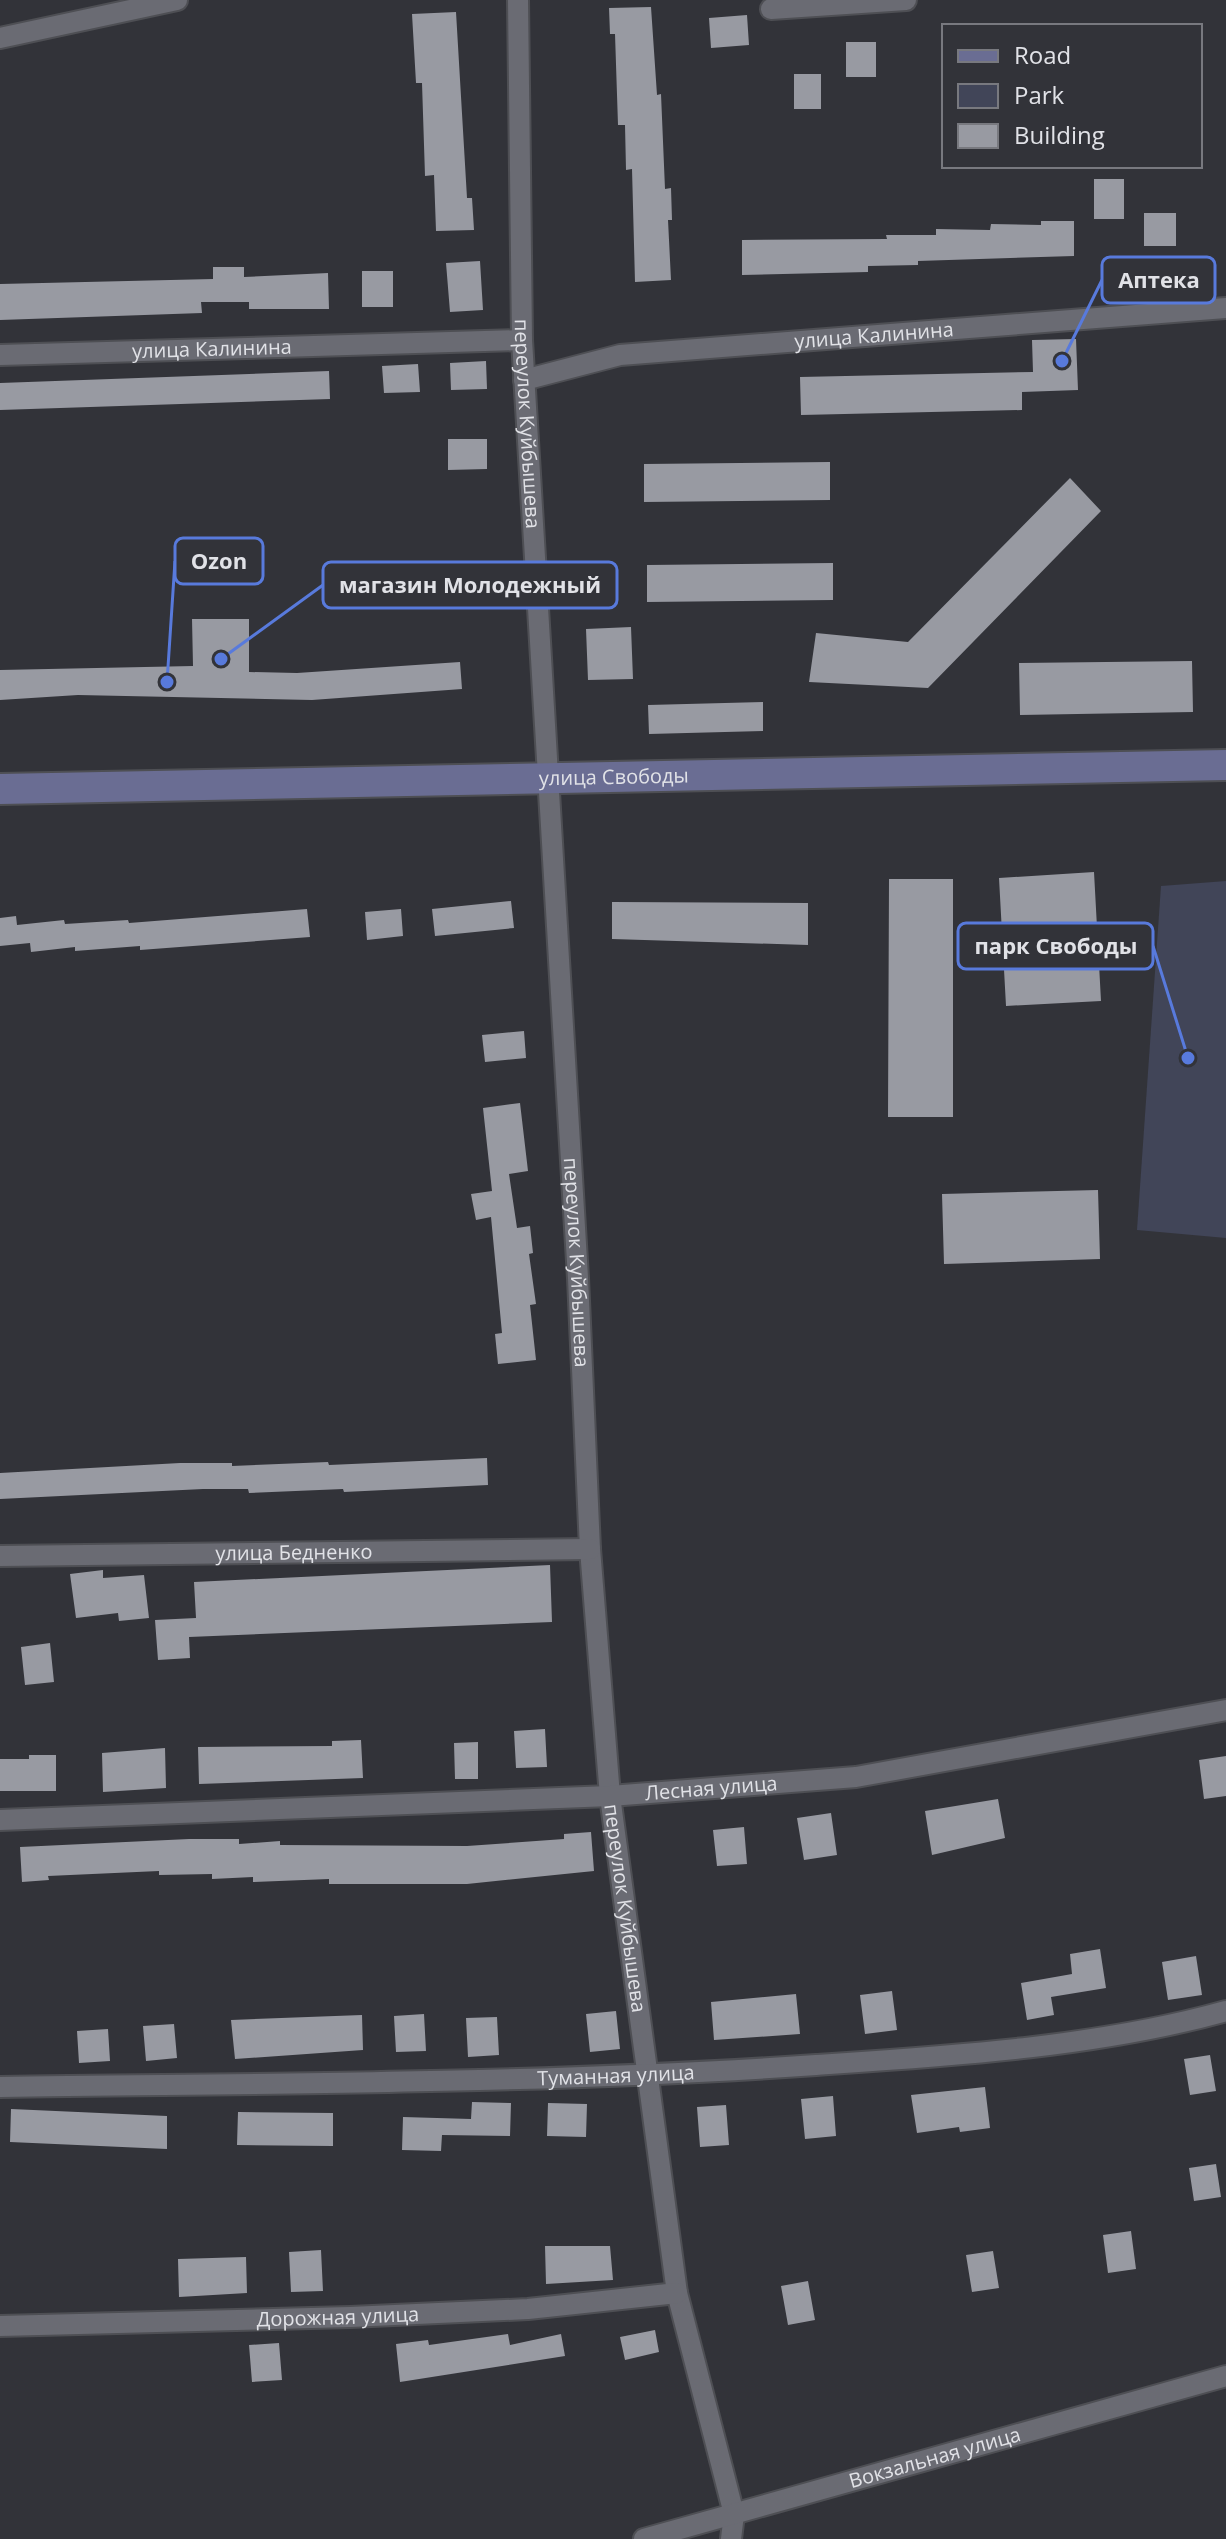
<svg xmlns="http://www.w3.org/2000/svg" width="1226" height="2539" viewBox="0 0 1226 2539" font-family="'Open Sans',sans-serif">
<style>
.green{fill:#414558}
.building{fill:#989aa2}
.lines{fill:none;stroke-linecap:round;stroke-linejoin:round}
.minor-casing{stroke:#4e4f54;stroke-width:24}
.secondary-casing{stroke:#4e4f54;stroke-width:34}
.minor{stroke:#6a6b73;stroke-width:20}
.secondary{stroke:#6a6d93;stroke-width:30}
.labels{text-anchor:middle;stroke-width:8;stroke-linejoin:round;paint-order:stroke}
.street-label{font-size:20px;fill:#e1e2e7;stroke:#323339}
.leader{fill:none;stroke:#587adc;stroke-width:3}
.callout-dot{fill:#587adc;stroke:#323339;stroke-width:3}
.callout{fill:#323339;stroke:#587adc;stroke-width:3}
.callout-label{font-size:22px;text-anchor:middle;font-weight:bold;fill:#e1e2e7}
</style>
<rect width="100%" height="100%" fill="#323339"/>
<path class="green" d="M1226,881V1238L1137,1230L1161,886Z"/>
<path class="building" d="M651,7L657,95L661,94L665,189L671,188L672,220H668L671,280L635,282L632,169L626,170L625,125H618L615,34H610L609,8Z
M456,12L467,198H472L474,230L436,231L434,175L425,176L422,83H416L412,14Z
M747,15L749,45L711,48L709,18Z
M846,42H876V77H846Z
M794,74H821V109H794Z
M1094,179H1124V219H1094Z
M1144,213H1176V246H1144Z
M1041,221H1074V256L918,261V265L868,266V272L742,275V240L887,239L886,235H936V229L990,230L991,224L1041,225Z
M480,261L483,310L450,312L446,263Z
M213,267H244V277L328,273L329,309H249V302H201L202,313L0,320V284L213,279Z
M362,271H393V307H362Z
M1076,339L1078,390L1022,392V410L801,415L800,377L1033,372L1032,340Z
M486,361L487,389L451,390L450,363Z
M418,364L420,392L384,393L382,366Z
M329,371L330,399L0,410V383Z
M448,439H487V469L448,470Z
M830,462V500L644,502V464Z
M1070,478L1101,511L928,688L809,682L816,633L908,642Z
M833,563V600L647,602V565Z
M192,619H249V672L297,673L460,662L462,689L312,700L78,695L0,700V670L193,666Z
M631,627L633,679L588,680L586,629Z
M1192,661L1193,712L1020,715L1019,663Z
M763,702V731L649,734L648,705Z
M1094,872L1101,1001L1006,1006L999,878Z
M889,879H953V1117H888Z
M511,901L514,928L435,936L432,909Z
M612,902L808,903V945L612,939Z
M307,909L310,937L140,950V946L75,951V947L31,952L30,943L0,946V918L16,916L17,925L64,920L65,924L128,920L129,923Z
M401,909L403,936L367,940L365,912Z
M524,1031L526,1058L485,1062L482,1035Z
M520,1103L528,1171L509,1174L517,1228L530,1226L533,1253L529,1254L536,1304L530,1305L536,1360L498,1364L495,1334L502,1333L491,1217L476,1220L471,1194L492,1191L483,1108Z
M1098,1190L1100,1259L944,1264L942,1194Z
M487,1458L488,1485L344,1492L343,1489L249,1493L248,1489H203L0,1499V1473L180,1463H232V1466L328,1462L329,1465Z
M550,1565L552,1622L189,1637L190,1658L158,1660L155,1620L196,1618L194,1582Z
M103,1570V1578L144,1575L149,1618L119,1621L118,1613L76,1618L70,1574Z
M50,1643L54,1682L25,1685L21,1647Z
M545,1729L547,1767L516,1768L514,1731Z
M361,1740L363,1778L199,1784L198,1747L332,1746V1741Z
M478,1742V1779H455L454,1743Z
M165,1748L166,1788L103,1792L102,1753Z
M29,1755H56V1791H0V1759H29Z
M1226,1756V1796L1204,1799L1199,1760Z
M998,1799L1005,1838L932,1855L925,1811Z
M831,1813L837,1855L804,1860L797,1818Z
M744,1827L747,1864L717,1866L713,1830Z
M591,1832L594,1871L467,1884H329V1879L253,1882V1877L212,1879V1874L159,1875V1871L48,1876L49,1880L22,1882L20,1847L189,1839H239V1844L280,1841V1845L467,1846L564,1839V1834Z
M1100,1949L1106,1988L1051,1997L1054,2015L1027,2020L1021,1983L1072,1974L1070,1954Z
M1196,1956L1202,1995L1168,2000L1162,1962Z
M892,1991L897,2030L865,2034L860,1995Z
M796,1994L800,2034L714,2040L711,2002Z
M616,2011L620,2049L590,2052L586,2014Z
M424,2014L426,2051L396,2052L394,2016Z
M362,2015L363,2050L235,2059L231,2020Z
M497,2017L499,2055L468,2057L466,2018Z
M174,2024L177,2058L146,2061L143,2026Z
M108,2029L110,2061L79,2063L77,2031Z
M1210,2055L1216,2091L1190,2095L1184,2059Z
M985,2087L990,2128L960,2132L959,2127L917,2133L911,2095Z
M833,2096L836,2136L805,2139L801,2099Z
M472,2102L511,2103L510,2136L442,2135L441,2151L402,2150L403,2117L471,2119Z
M548,2103L587,2104L586,2137L547,2136Z
M726,2105L729,2145L700,2147L697,2107Z
M11,2109L167,2116V2149L10,2142Z
M238,2112L333,2113V2146L237,2145Z
M1216,2164L1221,2197L1194,2201L1189,2168Z
M1131,2231L1136,2269L1108,2273L1103,2235Z
M545,2246H610L613,2280L546,2284Z
M321,2250L323,2291L291,2292L289,2252Z
M993,2251L999,2288L972,2292L966,2255Z
M246,2257L247,2293L179,2297L178,2259Z
M808,2281L815,2320L788,2325L781,2286Z
M655,2330L659,2352L625,2360L620,2337Z
M508,2334L510,2345L561,2334L565,2356L400,2382L396,2344L428,2340L429,2345Z
M279,2343L282,2380L252,2382L249,2345Z"/>
<g class="lines">
<defs>
<g id="minor">
<path id="s1" d="M518,0L522,340L578,1278L590,1549L610,1796L677,2293L734,2514L731,2539"/>
<path d="M771,9L906,0"/>
<path d="M0,38L177,0"/>
<path id="s2" d="M0,355L522,340"/>
<path id="s3" d="M524,380L620,355L1226,308"/>
<path id="s4" d="M0,1556L590,1549"/>
<path id="s5" d="M0,1820L610,1796L856,1777L1226,1710"/>
<path id="s6" d="M0,2087C272,2083 545,2084 816,2065C950,2056 1098,2047 1226,2011"/>
<path id="s7" d="M0,2326L350,2317L528,2309L677,2293"/>
<path id="s8" d="M644,2539L1226,2376"/>
</g>
<g id="secondary">
<path id="s9" d="M0,789L1226,765"/>
</g>
</defs>
<use href="#minor" class="minor-casing"/>
<use href="#secondary" class="secondary-casing"/>
<use href="#minor" class="minor"/>
<use href="#secondary" class="secondary"/>
</g>
<g class="labels">
<g class="street-label">
<text dy="7" stroke="none"><textPath href="#s3" startOffset="354">улица Калинина</textPath></text>
<text dy="7" stroke="none"><textPath href="#s2" startOffset="212">улица Калинина</textPath></text>
<text dy="7" stroke="none"><textPath href="#s1" startOffset="424">переулок Куйбышева</textPath></text>
<text dy="7" stroke="none"><textPath href="#s9" startOffset="614">улица Свободы</textPath></text>
<text dy="7" stroke="none"><textPath href="#s1" startOffset="1264">переулок Куйбышева</textPath></text>
<text dy="7" stroke="none"><textPath href="#s4" startOffset="294">улица Бедненко</textPath></text>
<text dy="7" stroke="none"><textPath href="#s5" startOffset="712">Лесная улица</textPath></text>
<text dy="7" stroke="none"><textPath href="#s1" startOffset="1912">переулок Куйбышева</textPath></text>
<text dy="7" stroke="none"><textPath href="#s6" startOffset="616">Туманная улица</textPath></text>
<text dy="7" stroke="none"><textPath href="#s7" startOffset="338">Дорожная улица</textPath></text>
<text dy="7" stroke="none"><textPath href="#s8" startOffset="302">Вокзальная улица</textPath></text>
</g>
</g>
<path class="leader" d="M1062 361L1102 280M167 682L175 561M221 659L323 585M1188 1058L1153 946"/>
<g class="callout-dot">
<circle cx="1062" cy="361" r="8"/>
<circle cx="167" cy="682" r="8"/>
<circle cx="221" cy="659" r="8"/>
<circle cx="1188" cy="1058" r="8"/>
</g>
<g class="callout">
<rect x="1102" y="257" width="113" height="46" rx="8"/>
<rect x="175" y="538" width="88" height="46" rx="8"/>
<rect x="323" y="562" width="294" height="46" rx="8"/>
<rect x="958" y="923" width="195" height="46" rx="8"/>
</g>
<g class="callout-label">
<text x="1159" y="288">Аптека</text>
<text x="219" y="569">Ozon</text>
<text x="470" y="593">магазин Молодежный</text>
<text x="1056" y="954">парк Свободы</text>
</g>
<rect x="942" y="24" width="260" height="144" fill="#323339" stroke="#78797f" stroke-width="2"/>
<rect x="958" y="50" width="40" height="12" fill="#6a6d93" stroke="#78797f" stroke-width="2"/>
<text x="1014" y="64" font-size="24" fill="#e1e2e7">Road</text>
<rect x="958" y="84" width="40" height="24" fill="#414558" stroke="#78797f" stroke-width="2"/>
<text x="1014" y="104" font-size="24" fill="#e1e2e7">Park</text>
<rect x="958" y="124" width="40" height="24" fill="#989aa2" stroke="#78797f" stroke-width="2"/>
<text x="1014" y="144" font-size="24" fill="#e1e2e7">Building</text>
</svg>
